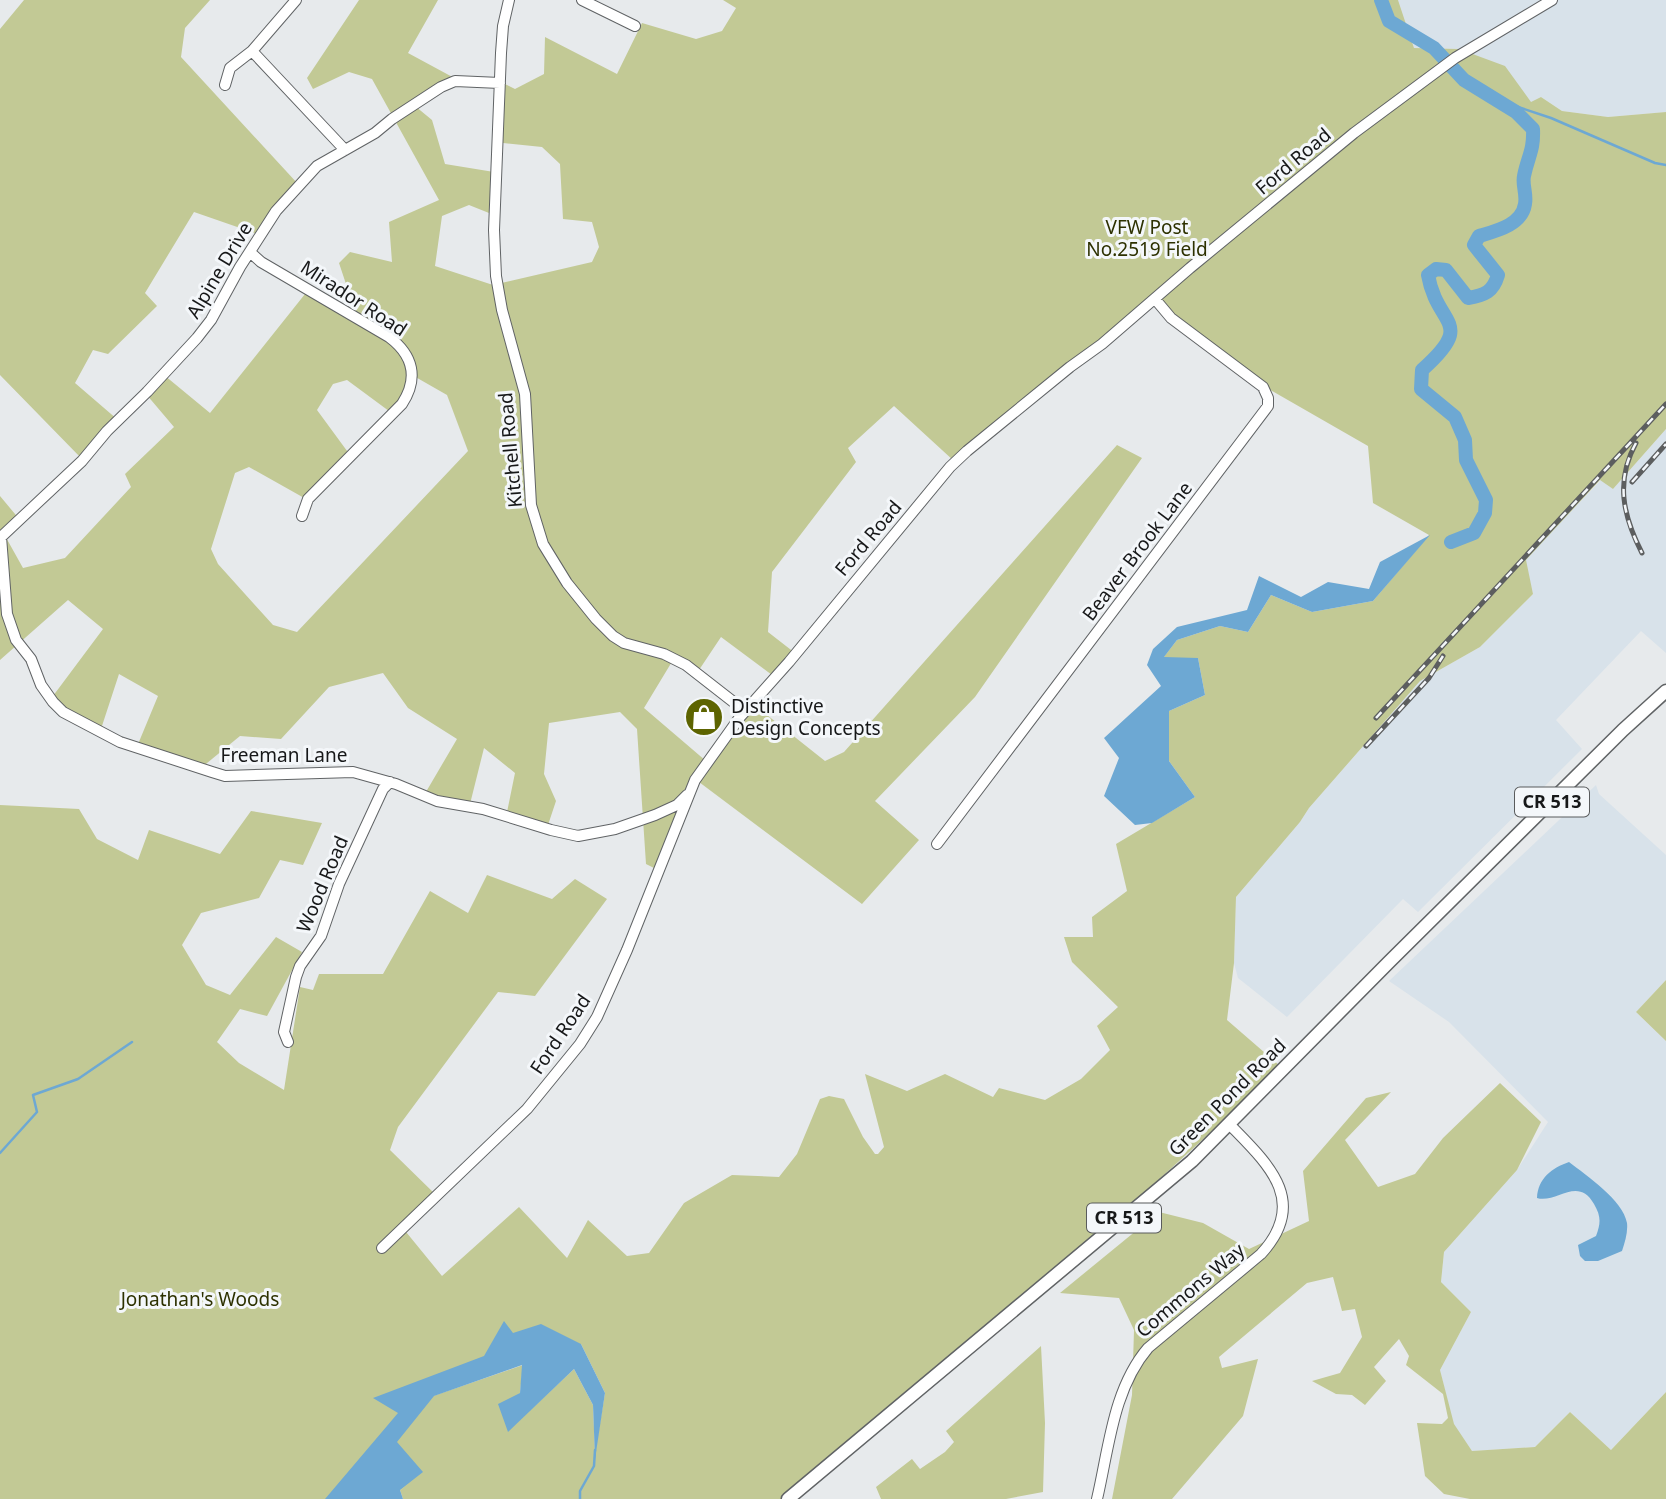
<svg xmlns="http://www.w3.org/2000/svg" width="1666" height="1499" viewBox="0 0 1666 1499" font-family="'Noto Sans',sans-serif">
<style>
.built{fill:#d8e2ea}
.green{fill:#c2c995;fill-rule:evenodd}
.water{fill:#6da8d3}
.lines{fill:none;stroke-linecap:round;stroke-linejoin:round}
.stream{stroke:#6da8d3;stroke-width:2.5}
.river{stroke:#6da8d3;stroke-width:14}
.minor-casing{stroke:#606365;stroke-width:12}
.major-casing{stroke:#606365;stroke-width:15}
.minor{stroke:#fff;stroke-width:10}
.major{stroke:#fff;stroke-width:12}
.rail-casing{stroke:#5c5e5f;stroke-width:5}
.rail{stroke:#f4f7fa;stroke-width:2.5;stroke-dasharray:8;stroke-linecap:butt}
.labels{text-anchor:middle;stroke-width:6;stroke-linejoin:round;paint-order:stroke}
.shield{fill:#f4f7fa;stroke:#595b5c;stroke-width:2}
.shield-label{font-size:18px;font-weight:bold;fill:#171819}
.street-label{font-size:19px;fill:#171819;stroke:#f4f7fa}
.park-label{font-size:19px;fill:#2d3100;stroke:#f4f7fa}
.poi-label{font-size:19px;fill:#171819;stroke:#f4f7fa;text-anchor:start}
</style>
<rect width="100%" height="100%" fill="#e7eaec"/>
<path class="built" d="M1398,0H1666V112L1608,117L1562,111L1541,97L1531,103L1459,49L1414,48Z
M1666,429V653L1641,631L1556,720L1582,749L1418,912L1403,899L1287,1017L1238,978L1234,963L1236,897L1300,822L1309,808L1420,681L1480,647L1533,594L1525,560L1601,480L1613,489Z
M1596,785L1599,794L1666,855V980L1636,1012L1666,1041V1392L1611,1450L1570,1412L1535,1447L1472,1451L1453,1424L1440,1370L1471,1312L1441,1282L1444,1252L1517,1170L1548,1122L1449,1022L1389,981Z"/>
<path class="green" d="M24,0H210L185,28L181,57L298,184L260,235L194,212L145,293L157,306L108,354L93,350L75,383L118,420L81,458L0,375V29Z
M359,0H438L408,53L458,80L415,106L432,120L445,164L494,172V215L469,205L442,216L435,266L493,285L592,262L599,247L592,222L563,219L560,164L542,147L494,142L497,80L515,89L544,74L545,37L617,74L642,23L696,39L722,31L736,8L723,0H1398L1414,48L1459,49L1505,66L1531,102L1541,97L1562,111L1608,117L1666,112V429L1613,489L1600,480L1526,560L1533,594L1480,647L1420,681L1309,808L1300,822L1236,897L1234,963L1227,1020L1280,1066C1123,1220 951,1358 783,1499H403L400,1490L409,1483L389,1499H0V805L79,809L97,839L138,860L149,830L220,854L251,811L322,823L303,865L280,860L259,898L201,913L182,945L206,985L230,995L276,937L302,952L267,1016L240,1009L217,1042L239,1063L284,1090L300,987L313,990L319,974H383L430,891L468,913L487,875L552,899L575,879L607,899L535,996L498,992L398,1127L390,1150L437,1196L402,1227L442,1276L519,1207L567,1258L588,1220L627,1256L649,1253L684,1203L732,1175L779,1177L797,1154L820,1099L829,1096L844,1099L863,1137L875,1154H878L884,1147L865,1074L907,1091L945,1074L993,1097L999,1088L1045,1100L1081,1079L1110,1050L1097,1026L1118,1007L1072,962L1064,937H1093L1092,917L1127,891L1116,844L1195,797L1169,761V711L1205,695L1198,658H1163L1177,640L1220,626L1248,632L1271,595L1312,612L1373,601L1429,535L1373,503L1368,446L1267,388L1152,299L954,461L894,406L848,448L856,462L772,572L768,632L795,653L776,678L721,637L697,673L673,660L644,708L706,761L752,703L825,761L844,752L1117,445L1142,458L975,697L875,801L919,840L862,904L695,779L658,870L646,864L637,729L620,712L549,723L544,774L556,801L546,831L506,817L515,773L484,748L469,808L423,797L457,739L408,708L383,673L329,687L281,739L240,736L201,768L136,749L158,696L119,674L100,732L50,700L103,629L68,600L0,660V496L20,520L4,534L23,568L65,558L131,487L125,474L174,427L146,394L164,375L210,413L309,289L358,320L339,263L350,252L392,262L389,222L439,200L372,79L349,72L313,89L307,78ZM412,375L447,395L468,451L297,632L273,625L218,564L211,549L235,473L249,467L306,499L350,455L317,410L333,384L347,380L393,414ZM581,1344L605,1393L595,1453L593,1405L574,1369L508,1431L520,1393L523,1365L433,1396L396,1442L437,1387L502,1350Z
M1666,980V1041L1636,1012Z
M1500,1083L1541,1122L1517,1170L1444,1252L1441,1282L1471,1312L1440,1370L1454,1424L1472,1451L1535,1447L1570,1412L1611,1450L1666,1392V1499H1470L1444,1494L1425,1476L1417,1423L1442,1424L1448,1418L1443,1394L1406,1365L1409,1356L1399,1339L1374,1367L1386,1381L1365,1405L1352,1395L1336,1394L1312,1381L1340,1373L1362,1337L1355,1309L1342,1311L1333,1277L1307,1283L1219,1357L1222,1368L1258,1359L1243,1416L1172,1499H1112L1132,1395L1134,1330L1119,1298L1060,1293L1159,1212L1203,1223L1249,1249L1309,1221L1303,1171L1366,1098L1391,1092L1345,1140L1378,1187L1415,1174L1443,1138Z
M1041,1346L1045,1423L1043,1492L1006,1499H881L876,1487L912,1459L920,1469L945,1452L954,1442L946,1431Z"/>
<path class="water" d="M1430,535L1373,601L1312,612L1271,595L1248,632L1220,626L1177,640L1164,657L1198,658L1205,695L1169,711V761L1195,797L1152,823L1135,825L1104,796L1119,758L1104,738L1161,686L1147,665L1153,649L1177,627L1247,610L1259,576L1301,597L1328,582L1369,589L1380,562Z
M1569,1162C1587,1176 1623,1200 1627,1223C1628,1232 1625,1242 1622,1251L1598,1261H1585L1580,1256L1578,1245L1596,1236C1601,1223 1601,1216 1594,1204C1578,1175 1556,1204 1537,1198C1538,1178 1552,1168 1569,1162Z
M504,1321L513,1333L541,1324L581,1344L605,1393L595,1459L593,1405L574,1369L508,1432L498,1404L520,1393L522,1365L434,1396L397,1442L423,1472L400,1490L403,1499H325L398,1413L373,1398L484,1356Z"/>
<g class="lines">
<path class="stream" d="M1494,99L1551,118L1655,163L1666,165
M0,1153L37,1112L33,1095L78,1079L132,1042
M580,1499V1491L594,1466L595,1450"/>
<path class="river" d="M1381,0L1389,21L1434,48L1464,80L1516,112L1533,129C1534,151 1528,156 1524,176C1522,185 1527,194 1525,204C1522,225 1496,231 1479,236L1474,245L1498,275C1493,292 1485,295 1468,298L1446,270L1436,269L1428,275C1437,327 1477,321 1422,370L1421,389L1455,417L1465,440L1466,460L1486,500L1485,513L1474,533L1451,542"/>
<defs>
<path id="minor" d="M509,0L503,26L501,53L494,230L496,276L502,310L525,394L531,505L543,544L567,583L596,619L613,636L624,643L664,654L686,665L745,711
M582,0L635,26
M252,51L345,150
M500,83L455,81L441,87L392,119L375,133L317,166L276,211L240,267L211,320L197,338L147,392L107,431L82,461L1,537L7,614L16,640L31,659L41,685L53,702L63,712L120,742L212,772L225,776L353,772L396,784L437,801L483,809L551,830L578,836L615,829L655,815L677,805L687,795
M225,85L230,68L252,51L296,0
M251,253L261,262L389,337C413,355 419,378 402,404L308,499L302,516
M937,844L1268,406V398L1263,387L1171,318L1155,299
M288,1042L284,1032L296,977L300,966L321,936L339,884L383,789L390,782
M382,1248L527,1109L580,1044L597,1017L627,950L695,780L740,717L789,662L950,467L967,451L1070,367L1102,344L1190,268L1354,133L1455,58L1552,0
M1097,1499C1109,1448 1113,1389 1148,1348L1261,1254C1310,1201 1267,1163 1230,1125"/>
<path id="major" d="M788,1499L1192,1161L1389,962L1623,730L1666,691"/>
</defs>
<use href="#minor" class="minor-casing"/>
<use href="#major" class="major-casing"/>
<use href="#minor" class="minor"/>
<use href="#major" class="major"/>
<defs>
<path id="rail" d="M1636,443C1615,481 1623,516 1642,553
M1632,482L1666,444
M1376,718L1666,404
M1366,746L1429,678L1443,656"/>
</defs>
<use href="#rail" class="rail-casing"/>
<use href="#rail" class="rail"/>
</g>
<defs>
<symbol id="shop-disc" viewBox="-11 -11 22 22"><circle r="9.5" fill="#5d6400" stroke="#f4f7fa"/><path d="M-5-2.5h2.3a2.7 3.5 0 0 1 5.4 0H5L5.5 6h-11ZM-1.5-2.5h3a1.5 2.3 0 0 0-3 0Z" fill="#fff"/></symbol>
</defs>
<g fill-rule="evenodd">
<use href="#shop-disc" x="682" y="695" width="44" height="44"/>
</g>
<g class="labels">
<g class="shield">
<rect x="1515" y="787.5" width="74" height="29" rx="5"/>
<rect x="1087" y="1203.5" width="74" height="29" rx="5"/>
</g>
<g class="shield-label">
<text x="1552" y="808">CR 513</text>
<text x="1124" y="1224">CR 513</text>
</g>
<g class="street-label">
<text transform="translate(1293 161) rotate(-40)" y="7">Ford Road</text>
<text transform="translate(219 270) rotate(-59)" y="7">Alpine Drive</text>
<text transform="translate(354 298) rotate(33)" y="7">Mirador Road</text>
<text transform="translate(510 450) rotate(-95)" y="7">Kitchell Road</text>
<text transform="translate(868 538) rotate(-50)" y="7">Ford Road</text>
<text transform="translate(1137 551) rotate(-53)" y="7">Beaver Brook Lane</text>
<text x="284" y="762">Freeman Lane</text>
<text transform="translate(322 884) rotate(-67)" y="7">Wood Road</text>
<text transform="translate(560 1034) rotate(-56)" y="7">Ford Road</text>
<text transform="translate(1227 1097) rotate(-45)" y="7">Green Pond Road</text>
<text transform="translate(1190 1290) rotate(-40)" y="7">Commons Way</text>
</g>
<g class="park-label">
<text x="1147" y="234">VFW Post<tspan x="1147" dy="22">No.2519 Field</tspan></text>
<text x="200" y="1306">Jonathan's Woods</text>
</g>
<g class="poi-label">
<text x="731" y="713">Distinctive<tspan x="731" dy="22">Design Concepts</tspan></text>
</g>
</g>
</svg>
